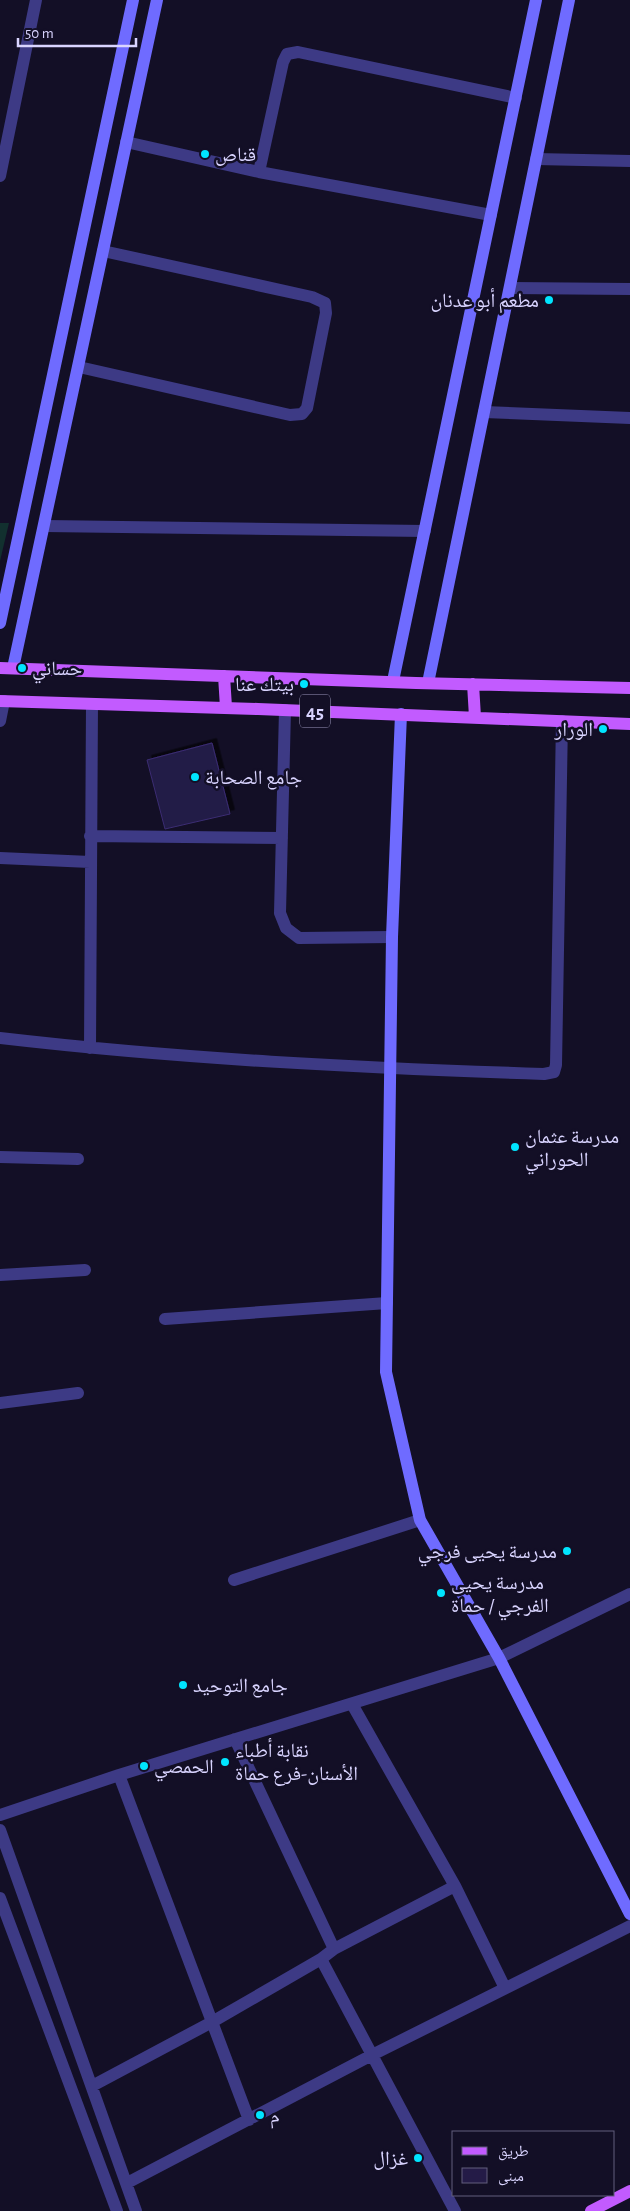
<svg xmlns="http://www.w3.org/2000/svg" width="630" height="2211" viewBox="0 0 630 2211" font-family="'Alegreya Sans','Noto Naskh Arabic',sans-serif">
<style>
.green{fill:#12302f}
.building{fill:#241b47;stroke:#3b2d73;filter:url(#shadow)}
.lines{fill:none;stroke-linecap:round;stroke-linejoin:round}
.street{stroke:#3d3a85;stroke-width:12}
.secondary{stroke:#6f6bff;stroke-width:12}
.primary{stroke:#c25bff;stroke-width:12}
.poi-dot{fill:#00e5ff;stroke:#130f26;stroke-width:2}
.labels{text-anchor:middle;stroke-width:5;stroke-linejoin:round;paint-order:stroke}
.shield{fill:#130f26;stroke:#9e99be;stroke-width:1}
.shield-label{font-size:19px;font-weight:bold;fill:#d9d4ff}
.poi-label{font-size:20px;fill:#d9d4ff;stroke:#130f26;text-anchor:start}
</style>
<defs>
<filter id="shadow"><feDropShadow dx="4.5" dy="-4.5" stdDeviation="0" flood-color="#0009"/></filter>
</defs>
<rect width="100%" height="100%" fill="#130f26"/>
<path class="green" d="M0,523H9L0,561Z"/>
<path class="building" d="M212,743L230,814L165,829L147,760Z"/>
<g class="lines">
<path class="street" d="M126,142L259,172L491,215
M536,159L630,161
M259,172L283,62L287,54L298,52L516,98
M0,176L36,0
M510,288L630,289
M79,367L290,415L302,414L307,408L326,313L325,303L312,297L103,251
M484,412L630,418
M45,526L425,531
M285,710L280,913L286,928L299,938L392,937
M0,721L4,701
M90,836L282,838
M0,858L90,862
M0,1038C180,1059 362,1068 544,1074L554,1072L556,1065L562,721
M90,1048L92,704
M0,1157L78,1159
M0,1275L85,1270
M165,1319L387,1303
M0,1403L78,1393
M234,1580L420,1520
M352,1704L455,1886L505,1988
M235,1739L334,1949
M119,1775L249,2120
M0,1815L119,1775L499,1658L630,1594
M0,1830L136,2211
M0,1898L117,2211
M321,1959L455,2211
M92,2086L212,2022L321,1959L334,1949L455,1886
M127,2183L372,2055L630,1926"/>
<path class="secondary" d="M0,623L133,0
M13,668L157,0
M393,681L536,0
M428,683L569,0
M401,714L392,937L386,1372L420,1520L499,1658L630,1914"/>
<path class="primary" d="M0,668L416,683L630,688
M224,676L226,707
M473,684L475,717
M0,701L258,709L630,724
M591,2211L630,2191"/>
</g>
<g class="poi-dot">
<circle cx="205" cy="154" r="5"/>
<circle cx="549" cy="300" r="5"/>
<circle cx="22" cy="668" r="5"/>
<circle cx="304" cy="684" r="5"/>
<circle cx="603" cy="729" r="5"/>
<circle cx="195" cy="777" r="5"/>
<circle cx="515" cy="1147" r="5"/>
<circle cx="567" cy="1551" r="5"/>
<circle cx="441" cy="1593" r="5"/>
<circle cx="183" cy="1685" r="5"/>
<circle cx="225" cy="1762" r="5"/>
<circle cx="144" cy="1766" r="5"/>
<circle cx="260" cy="2115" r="5"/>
<circle cx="418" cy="2158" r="5"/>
</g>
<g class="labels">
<rect class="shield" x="300" y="694.5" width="30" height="33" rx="4"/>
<g class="shield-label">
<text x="315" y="718">45</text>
</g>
<g class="poi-label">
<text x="215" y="161">قناص</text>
<text x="539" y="307" text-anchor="end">مطعم أبو عدنان</text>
<text x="32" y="675">حساني</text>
<text x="294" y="691" text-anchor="end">بيتك عنا</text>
<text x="593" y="736" text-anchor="end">الورار</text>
<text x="205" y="784">جامع الصحابة</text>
<text x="525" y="1143">مدرسة عثمان<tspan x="525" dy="23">الحوراني</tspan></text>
<text x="557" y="1558" text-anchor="end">مدرسة يحيى فرجي</text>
<text x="451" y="1589">مدرسة يحيى<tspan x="451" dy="23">الفرجي / حماة</tspan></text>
<text x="193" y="1692">جامع التوحيد</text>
<text x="235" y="1757">نقابة أطباء<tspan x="235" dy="23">الأسنان-فرع حماة</tspan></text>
<text x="154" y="1773">الحمصي</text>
<text x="270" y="2122">م</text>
<text x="408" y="2165" text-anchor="end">غزال</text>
</g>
</g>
<rect x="452" y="2131" width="162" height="65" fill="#130f26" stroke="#625e7d"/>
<rect x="462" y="2147" width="25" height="8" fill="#c25bff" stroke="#625e7d"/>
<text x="498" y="2156" font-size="15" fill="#d9d4ff">طريق</text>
<rect x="462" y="2168" width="25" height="15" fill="#241b47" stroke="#625e7d"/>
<text x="498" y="2181" font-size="15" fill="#d9d4ff">مبنى</text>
<path d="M18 38v8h118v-8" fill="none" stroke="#d9d4ff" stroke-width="2.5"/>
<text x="25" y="38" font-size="15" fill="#d9d4ff" stroke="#130f26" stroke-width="4" paint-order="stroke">50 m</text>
</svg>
